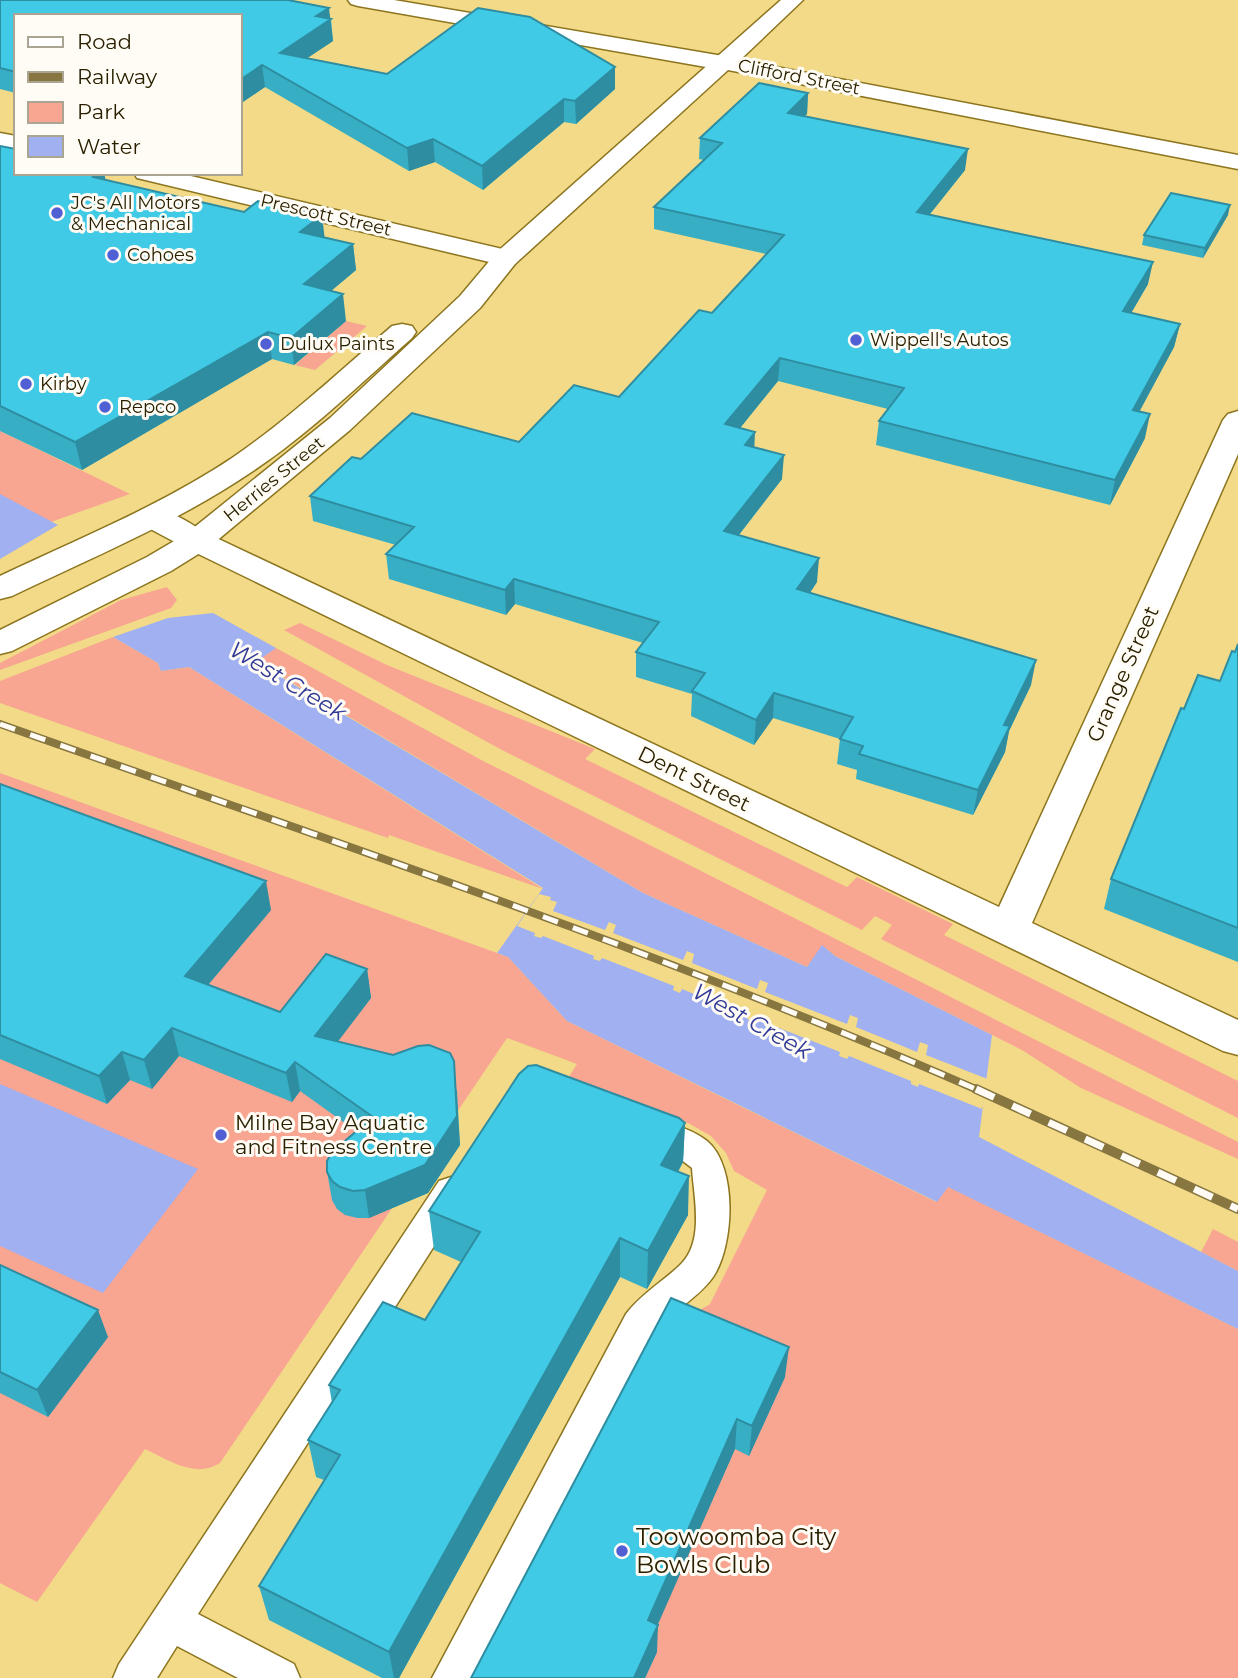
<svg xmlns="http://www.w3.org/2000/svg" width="1238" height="1678" viewBox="0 0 1238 1678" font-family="Montserrat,sans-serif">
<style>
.green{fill:#f8a592}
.water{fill:#a0b0f1}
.pier{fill:#f2da88}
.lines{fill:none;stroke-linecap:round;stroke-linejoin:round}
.lane-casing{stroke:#8c751e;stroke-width:3}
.street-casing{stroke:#8c751e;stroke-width:3}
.secondary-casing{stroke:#8c751e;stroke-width:3}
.lane{fill:#fff;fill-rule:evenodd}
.street{fill:#fff;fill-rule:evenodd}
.secondary{fill:#fff;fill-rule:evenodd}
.rail-far1-casing{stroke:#87763f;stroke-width:8}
.rail-casing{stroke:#87763f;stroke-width:10}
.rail-far1{stroke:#fffcf5;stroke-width:5;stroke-dasharray:16;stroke-linecap:butt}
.rail{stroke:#fffcf5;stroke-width:7;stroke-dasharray:20;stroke-linecap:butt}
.wall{fill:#38aec5}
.shaded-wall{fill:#2e8da0}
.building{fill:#41cae5;stroke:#2e8da0;stroke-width:2}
.poi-dot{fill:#515fd5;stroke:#fffcf5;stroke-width:2.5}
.labels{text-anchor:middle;stroke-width:6;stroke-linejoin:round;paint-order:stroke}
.far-street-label{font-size:18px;fill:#2a2000;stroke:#fffcf5}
.far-poi-label{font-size:18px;fill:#2a2000;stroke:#fffcf5;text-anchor:start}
.street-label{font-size:21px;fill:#2a2000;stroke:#fffcf5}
.poi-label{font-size:21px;fill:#2a2000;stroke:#fffcf5;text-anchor:start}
.water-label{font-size:23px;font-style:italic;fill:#323a97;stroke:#fffcf5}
.near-poi-label{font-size:24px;fill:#2a2000;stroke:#fffcf5;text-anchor:start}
</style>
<rect width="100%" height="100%" fill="#f2da88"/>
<path class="green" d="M346,321L367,326L315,370L295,365Z
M0,431L130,494L0,540Z
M167,587L177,600L171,608L0,670V663L121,600Z
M300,623L387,665L595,749L585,759L847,887L857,877L953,924L944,935L1238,1081V1118L881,939L892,925L875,916L862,930L500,749L284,630Z
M113,637L158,663L161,671L189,667L543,889L389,835L388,838L0,703V681Z
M276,648L485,762L1238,1142V1159L1081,1088L1022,1050L835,956L823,946L807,967L643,893L256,661Z
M0,773L508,957L567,1021L936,1202L947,1186L1238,1329V1678H488L670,1328L710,1304L767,1190L734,1171L726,1153L711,1136L690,1124L568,1078L577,1064L507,1038L220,1463C195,1479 169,1460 145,1449L37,1602L0,1583Z
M1213,1229L1238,1242V1271L1201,1252Z"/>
<path class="water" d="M0,494L58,525L0,559Z
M213,613L276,648L256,662L643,893L807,967L822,945L835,956L992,1035L979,1137L1238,1271V1329L948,1187L937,1202L567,1021L508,957L497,953L543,888L189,667L161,671L158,663L113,637L168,618Z
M0,1084L198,1169L103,1293L0,1246Z"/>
<path class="pier" d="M539,894L551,897L550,900L557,902L553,911L605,930L609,922L616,925L613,933L683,960L687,951L694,954L692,963L757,989L760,980L768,983L765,992L847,1024L850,1015L858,1018L856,1027L917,1052L920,1042L928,1045L926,1055L990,1080L982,1109L919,1084L918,1087L911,1084V1081L849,1056L847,1059L839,1056L840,1052L756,1019L755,1022L747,1019L748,1016L682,989L680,993L673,990L674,986L641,973L602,958L600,961L593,959L594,956L543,936L541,938L534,936L535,933L517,926Z"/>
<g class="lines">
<defs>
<path id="lane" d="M648,1117C667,1123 691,1128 707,1141C738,1167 734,1246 713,1277C698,1299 669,1312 652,1336L474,1678H432L626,1314C641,1294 661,1283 679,1266C705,1243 694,1199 692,1168L671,1152L637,1139L632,1130L637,1121Z
M451,1177L463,1181L468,1191L463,1201L198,1614L294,1664L300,1678H238L177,1646L157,1678H113L119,1664L439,1181Z"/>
<path id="street" d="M348,0H394L723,56L731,58L734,63L731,68L723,70L358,6L351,4Z
M0,133L16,136V150L0,147Z
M134,173H178L515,252L519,258L515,264L506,266L137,178Z
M1238,411V454L1032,923L1238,1020V1055L1223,1051L186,548L141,524L136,517L141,510C165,504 188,523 208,534L999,907L1223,420L1228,414Z"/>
<path id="secondary" d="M781,0H803L740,60L1238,155V169L728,70L515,264L480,308L350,430L208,548L171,571L12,651L0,654V630L147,557L186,534L330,418L460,296L497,252Z
M402,324L412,326L416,332L412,338C360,384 310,433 253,471C178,522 93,557 12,596L0,599V576C78,539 160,506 232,458C289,419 340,371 392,326Z"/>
</defs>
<use href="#lane" class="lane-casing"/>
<use href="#street" class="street-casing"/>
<use href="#secondary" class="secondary-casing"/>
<use href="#lane" class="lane"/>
<use href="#street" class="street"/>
<use href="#secondary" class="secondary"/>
<defs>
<path id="rail-far1" d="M0,724C329,840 661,951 980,1091"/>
<path id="rail" d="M976,1089L1238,1209"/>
</defs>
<use href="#rail-far1" class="rail-far1-casing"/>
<use href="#rail" class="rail-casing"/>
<use href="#rail-far1" class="rail-far1"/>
<use href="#rail" class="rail"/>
</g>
<path class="wall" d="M0,0L331,19L333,41L307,58L387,74L615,67V89L576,124L564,122L483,190L435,162L409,171L265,87L240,104V16H16V93L0,89Z
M808,93L807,114L804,116L965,170L930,214L1148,284L1131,313L1180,324L1174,347L1139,411L1145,438L1110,505L876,445L879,421L888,409L778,381L740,428L754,448L782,479L739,535L817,582L810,593L1031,685L1009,731L1005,752L973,815L856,779L857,770L837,764L840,739L773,718L754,745L691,716L692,694L636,677V652L643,643L515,604L506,615L389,579L386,554L396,545L313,521L310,496L361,459L519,442L619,397L712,313L766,254L654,229V207L704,160L699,159L700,138Z
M0,146L104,173L105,180L353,244L356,270L331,291L346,321L294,365L272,359L82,470L0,431Z
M1228,215L1203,258L1142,245L1144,235Z
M1238,644V962L1104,909L1111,879L1184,709L1220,681Z
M0,784L271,910L208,985L280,1012L367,969L371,998L338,1041L457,1090L460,1145L428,1193L369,1218H357L345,1215L337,1209L332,1200L327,1172L356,1131L300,1091L292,1102L179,1056L152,1089L130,1080L107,1104L0,1059Z
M685,1123L683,1162L678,1172L688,1215L647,1289L620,1277L399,1678H382L269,1620L259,1586L324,1480L316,1477L308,1440L332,1403L329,1385L425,1320L461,1262L434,1250L429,1211Z
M0,1265L108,1337L48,1417L0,1393Z
M671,1298L785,1377L749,1456L735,1449L657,1624V1652L645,1678H471Z"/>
<path class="shaded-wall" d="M329,8L333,41L282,75L280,53L316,16Z
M262,65L265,87L240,104V80Z
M615,67V89L576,124L575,101Z
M808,93L807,114L786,134L788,113Z
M564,99V122L483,190L482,166Z
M433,139L435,162L409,171L407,148Z
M968,149L965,170L914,234L917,212Z
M98,173H104L109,195L93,177Z
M1230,205L1228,215L1203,258L1205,248Z
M322,215L325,241L300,232Z
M353,244L356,270L307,311L304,284Z
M1153,262L1148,284L1119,334L1123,311Z
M343,294L346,321L294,365L291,338Z
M1180,324L1174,347L1128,433L1133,410Z
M268,332L272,359L82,470L75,442Z
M780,358L778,381L724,448L725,424Z
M1150,414L1145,438L1110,505L1115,480Z
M755,432L754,455L745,445Z
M784,455L782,479L723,555L724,531Z
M819,558L817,582L795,614L797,589Z
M514,579L515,604L506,615L505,590Z
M1036,660L1031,685L1009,731L1005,752L973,815L978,790L1004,725Z
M774,693L773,718L754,745L756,720Z
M266,881L271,910L192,1004L185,976Z
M367,969L371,998L320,1065L315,1036Z
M172,1028L179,1056L152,1089L144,1060Z
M122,1052L130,1080L107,1104L99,1076Z
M454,1061L460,1145L428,1193L369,1218L365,1190Z
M295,1062L300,1091L292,1102L286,1073Z
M685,1123L683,1162L660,1204L661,1165Z
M689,1176L688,1215L647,1289L648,1251Z
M620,1238V1277L399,1678H394L389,1652Z
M98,1310L108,1337L48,1417L37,1390Z
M789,1347L785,1377L749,1456L752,1426Z
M737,1419L735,1449L648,1647V1620Z
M658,1625L657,1652L645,1678H634Z"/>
<path class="building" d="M0,0H288L329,8L316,16L331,19L280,53L387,74L478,8L530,17L615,67L575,101L564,99L482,166L433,139L407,148L262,65L240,80V16H16V72L0,68Z
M759,83L808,93L788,113L968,149L917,212L1153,262L1123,311L1180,324L1133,410L1150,414L1115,480L879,421L904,388L780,358L725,424L755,432L745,445L784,455L724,531L819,558L797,589L1036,660L1004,725L1010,726L978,790L859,754L863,746L840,739L853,717L774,693L756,720L692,691L705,673L636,652L659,622L514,579L505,590L386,554L414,527L310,496L352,457L361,459L412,413L519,442L574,385L619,397L699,310L712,313L784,235L654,207L722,143L700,138Z
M0,146L16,149V173H98L93,177L244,212L258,201L322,215L300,232L353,244L304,284L343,294L291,338L268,332L75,442L0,406Z
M1171,193L1230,205L1205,248L1144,235Z
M1238,644V928L1111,879L1181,708L1184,709L1198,675L1220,681L1232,651L1235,652Z
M0,784L266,881L185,976L280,1012L326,954L367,969L315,1036L393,1055L418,1046L429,1045L450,1053L454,1061L457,1116L425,1165L365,1190L353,1191L340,1187L332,1181L327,1172V1161L332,1152L373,1117L295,1062L286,1073L172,1028L144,1060L122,1052L99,1076L0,1035Z
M536,1065L679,1118L685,1123L661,1165L689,1176L648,1251L620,1238L389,1652L259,1586L340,1455L308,1440L340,1390L329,1385L383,1302L425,1320L480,1232L429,1211L519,1074L528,1066Z
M0,1265L98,1310L37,1390L0,1372Z
M671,1298L789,1347L752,1426L737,1419L648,1620L658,1625L634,1678H471Z"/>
<g class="poi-dot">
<circle cx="57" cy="213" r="7"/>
<circle cx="113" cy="255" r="7"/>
<circle cx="856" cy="340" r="7"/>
<circle cx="266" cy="344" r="7"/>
<circle cx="26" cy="384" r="7"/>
<circle cx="105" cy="407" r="7"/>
<circle cx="221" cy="1135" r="7"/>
<circle cx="622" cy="1551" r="7"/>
</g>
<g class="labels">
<g class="far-street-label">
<text transform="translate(799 77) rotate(11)" y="6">Clifford Street</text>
<text transform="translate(326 215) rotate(13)" y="6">Prescott Street</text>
<text transform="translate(274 479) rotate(-39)" y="6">Herries Street</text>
</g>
<g class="far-poi-label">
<text x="71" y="209">JC's All Motors<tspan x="71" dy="21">&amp; Mechanical</tspan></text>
<text x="127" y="261">Cohoes</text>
<text x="870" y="346">Wippell's Autos</text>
<text x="280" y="350">Dulux Paints</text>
<text x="40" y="390">Kirby</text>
<text x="119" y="413">Repco</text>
</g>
<g class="street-label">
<text transform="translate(1123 674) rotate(-66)" y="7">Grange Street</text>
<text transform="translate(694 779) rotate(26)" y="7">Dent Street</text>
</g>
<g class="poi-label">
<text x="235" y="1130">Milne Bay Aquatic<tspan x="235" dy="24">and Fitness Centre</tspan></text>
</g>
<g class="water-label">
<text transform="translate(288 681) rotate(31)" y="8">West Creek</text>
<text transform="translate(752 1021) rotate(29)" y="8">West Creek</text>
</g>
<g class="near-poi-label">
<text x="636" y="1545">Toowoomba City<tspan x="636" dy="28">Bowls Club</tspan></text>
</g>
</g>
<rect x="14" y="14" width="228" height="161" fill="#fffcf5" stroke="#aaa493" stroke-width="2"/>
<rect x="28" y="37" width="35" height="10" fill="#ffffff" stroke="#aaa493" stroke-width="2"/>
<text x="77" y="49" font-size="21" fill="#2a2000">Road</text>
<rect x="28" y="72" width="35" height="10" fill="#87763f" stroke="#aaa493" stroke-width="2"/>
<text x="77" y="84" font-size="21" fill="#2a2000">Railway</text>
<rect x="28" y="102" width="35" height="21" fill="#f8a592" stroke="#aaa493" stroke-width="2"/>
<text x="77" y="119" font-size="21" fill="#2a2000">Park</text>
<rect x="28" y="136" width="35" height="21" fill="#a0b0f1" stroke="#aaa493" stroke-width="2"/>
<text x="77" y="154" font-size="21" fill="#2a2000">Water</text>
</svg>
